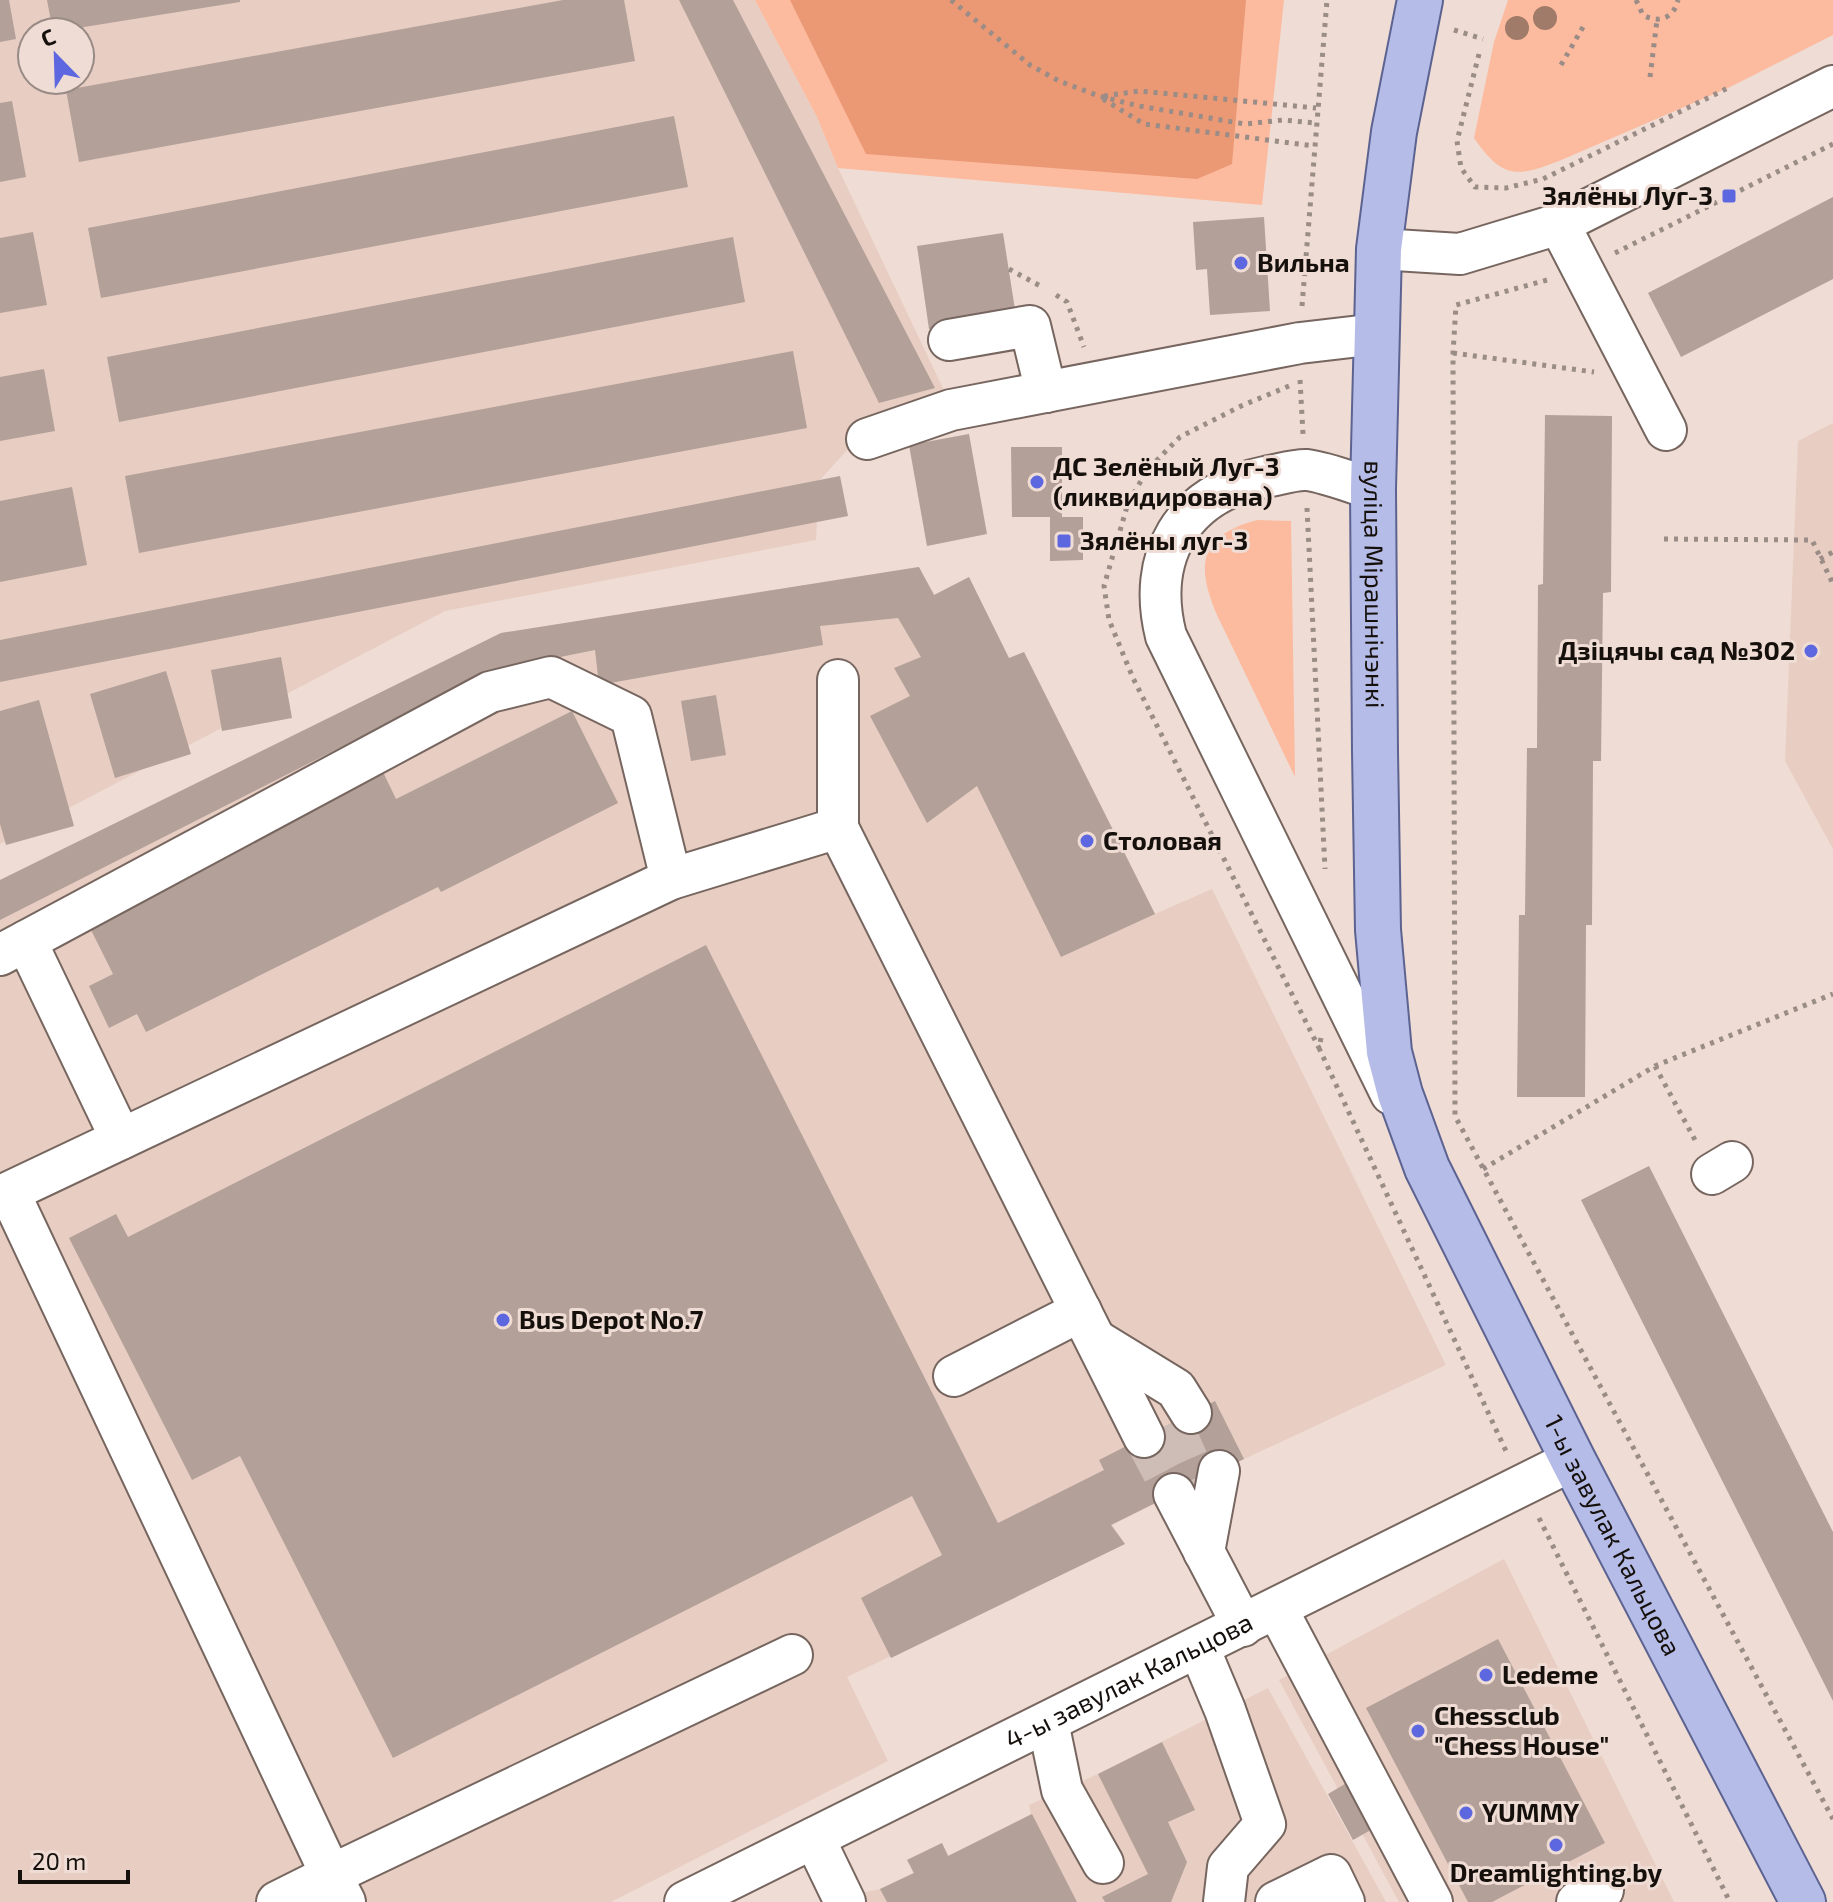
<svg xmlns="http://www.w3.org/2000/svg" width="1833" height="1902" viewBox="0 0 1833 1902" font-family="'Exo 2',sans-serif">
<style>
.built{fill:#e8cdc2;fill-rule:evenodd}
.green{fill:#fcba9e}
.forest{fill:#eb9874}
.building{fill:#b2a099}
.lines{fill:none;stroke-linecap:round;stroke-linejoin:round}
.minor-tunnel{stroke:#cebdb6;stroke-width:40;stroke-dasharray:40 20;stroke-linecap:butt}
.minor-casing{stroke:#76665f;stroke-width:44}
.major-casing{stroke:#5d6390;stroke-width:48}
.path{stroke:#9a8c86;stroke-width:5;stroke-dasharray:4 6;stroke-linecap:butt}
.minor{stroke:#fff;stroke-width:40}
.major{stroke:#b5bce7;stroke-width:44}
.tree{fill:#a07b69}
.poi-dot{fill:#5d67df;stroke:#efdcd4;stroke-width:3}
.labels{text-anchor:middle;stroke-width:6;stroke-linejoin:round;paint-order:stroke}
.poi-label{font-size:26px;font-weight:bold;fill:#16100d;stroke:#efdcd4;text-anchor:start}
.street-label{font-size:26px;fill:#16100d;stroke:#efdcd4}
</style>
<rect width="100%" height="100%" fill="#efdcd4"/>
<path class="built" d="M0,0H755L817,117L838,168L961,426L849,448L819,481L816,540L445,611L0,844ZM32,32H80V80H32Z
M1833,423V849L1785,761L1798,441Z
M918,567L935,595L1009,658L1024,652L1155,914L1212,889L1446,1365L1244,1459L1112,1525L1125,1544L847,1677L888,1761L611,1902H0V880L501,633Z
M1504,1559L1674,1902H1399L1279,1680Z
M1268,1688L1386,1902H832L842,1897L880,1889L913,1873L908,1859L942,1843L949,1856L1031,1814L1029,1805L1098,1774Z"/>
<path class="green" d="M755,0H1284L1262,205L838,168L817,117Z
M1508,0H1833V35L1728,88L1559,161C1515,178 1502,178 1474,138L1494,42Z
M1257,520L1291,521L1295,777L1217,615C1195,563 1200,536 1257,520Z"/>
<path class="forest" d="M790,0H1246L1232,164L1197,179L866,154Z"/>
<path class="building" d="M0,0H9L16,39L0,42Z
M47,0H240V2L53,32Z
M563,0H624L635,61L79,162L66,90Z
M679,0H733L935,388L879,403Z
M12,101L26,177L0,182V103Z
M674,116L688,187L101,298L88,228Z
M1833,197V279L1681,357L1648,293Z
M1264,217L1270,311L1210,315L1207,269L1196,270L1193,222Z
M33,232L47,305L0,313V238Z
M1003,233L1016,316L929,329L917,246Z
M733,237L745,302L119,422L107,357Z
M793,351L807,428L139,553L125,476Z
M44,369L55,431L0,441V377Z
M1545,415L1612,416L1611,592L1603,593L1601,761H1593L1592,925H1586L1585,1097H1517L1519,915H1525L1527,748H1537L1538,585L1543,584Z
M969,434L987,534L927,546L909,445Z
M1011,447H1062V517H1083V560L1050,561V517H1012Z
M840,476L848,516L0,682V640Z
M72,487L87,565L0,582V501Z
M919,567L934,595L969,577L1009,658L1024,652L1155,914L1061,957L977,786L927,823L870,716L910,696L894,668L921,657L898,618L820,626L823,645L599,685L595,650L491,671L0,920V880L501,633Z
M281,657L292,718L222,731L211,670Z
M166,671L191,754L115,778L90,694Z
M716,695L726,755L691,761L681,701Z
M39,700L74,826L6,845L0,824V711Z
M572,711L618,803L441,892L438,887L146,1032L137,1014L109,1028L89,986L113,974L86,920L383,772L396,799Z
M706,945L998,1523L1104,1470L1099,1460L1215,1401L1244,1459L1111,1525L1125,1544L891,1658L861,1598L942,1555L912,1496L393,1758L240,1456L192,1480L69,1238L116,1214L128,1237Z
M1649,1166L1833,1532V1701L1581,1200Z
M1498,1639L1605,1843L1492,1902H1468L1366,1708Z
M1162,1742L1195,1810L1168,1822L1187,1862L1171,1902H1105L1102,1897L1148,1874L1098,1774Z
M1350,1781L1376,1827L1353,1840L1328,1794Z
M1032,1814L1077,1902H887L880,1889L914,1873L907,1860L942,1843L948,1856Z"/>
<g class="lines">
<path class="minor-tunnel" d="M1172,1423L1198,1482
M1144,1437L1174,1494"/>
<defs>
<g id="minor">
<path d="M1559,224L1666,430"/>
<path d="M1379,249L1460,254L1559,224L1833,86"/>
<path d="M949,340L1030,326L1046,392"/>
<path d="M867,439L951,410L1300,343L1377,334"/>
<path d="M1373,489C1352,483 1329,473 1307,470C1295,469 1278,475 1265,477C1182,493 1146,557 1166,636L1391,1094"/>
<path d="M838,828V680"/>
<path d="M26,941L121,1139"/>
<path d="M0,955L490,692L551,677L631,716L671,879"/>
<path d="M1712,1174L1732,1162"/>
<path d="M1096,1340L1176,1389L1191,1413"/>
<path d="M954,1376L1081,1311"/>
<path d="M1174,1494L1243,1626"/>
<path d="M1204,1552L1219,1471"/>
<path d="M1277,1609L1432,1902"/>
<path d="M1199,1648L1225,1710L1265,1824L1228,1867L1224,1902"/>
<path d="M792,1655L331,1875L9,1192L671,879L838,828L1144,1437"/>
<path d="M1048,1722L1062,1790L1103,1863"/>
<path d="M814,1838L845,1902"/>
<path d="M277,1902L331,1875L345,1902"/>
<path id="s1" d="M685,1902L1573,1460"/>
<path d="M1276,1902L1331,1875L1344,1902"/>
<path d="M1577,1902L1603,1890"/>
</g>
<g id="major">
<path id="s2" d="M1420,0L1394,132L1379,249L1373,489L1375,752L1378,930L1389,1052L1400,1094L1427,1168L1573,1460L1803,1902"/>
</g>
</defs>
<use href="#minor" class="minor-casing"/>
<use href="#major" class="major-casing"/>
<path class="path" d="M951,0L1030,65L1059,81L1099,96L1139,106L1245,124L1283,120L1315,123
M1636,0L1643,15C1659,24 1674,18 1678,0
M1454,30L1483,39
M1479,54L1457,141L1461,168L1475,187L1506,188L1543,179L1728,88
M1561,65L1583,27
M1650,77L1657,20
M1104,96L1139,91L1316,108
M1103,99L1144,124L1314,146
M1615,253L1833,144
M1009,269L1044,288
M1547,280L1456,305L1453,353L1455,1116L1833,1819
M1056,295L1067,302L1084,347
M1302,306L1327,0
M1453,353L1594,372
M1300,380L1303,434
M1289,386L1241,406L1180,437L1148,469L1128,503L1104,586L1109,620L1133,678L1319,1048
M1307,508L1325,869
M1664,539L1812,540L1833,584
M1820,559L1833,552
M1321,1038L1319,1048L1506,1451
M1655,1066L1695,1140
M1483,1169L1655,1066L1833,994
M1539,1518L1730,1902"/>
<use href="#minor" class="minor"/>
<use href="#major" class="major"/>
</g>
<g class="tree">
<circle cx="1545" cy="18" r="12"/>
<circle cx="1517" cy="28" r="12"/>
</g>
<g class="poi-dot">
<rect x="1721" y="188" width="16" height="16" rx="4"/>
<circle cx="1241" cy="263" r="8"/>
<circle cx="1037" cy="482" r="8"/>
<rect x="1056" y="533" width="16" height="16" rx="4"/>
<circle cx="1811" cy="651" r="8"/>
<circle cx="1087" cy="841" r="8"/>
<circle cx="503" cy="1320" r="8"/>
<circle cx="1486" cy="1675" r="8"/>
<circle cx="1418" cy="1731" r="8"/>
<circle cx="1466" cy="1813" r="8"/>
<circle cx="1556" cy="1845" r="8"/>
</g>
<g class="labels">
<g class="poi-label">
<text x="1713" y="205" text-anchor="end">Зялёны Луг-3</text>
<text x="1257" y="272">Вильна</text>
<text x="1053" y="476">ДС Зелёный Луг-3<tspan x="1053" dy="30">(ликвидирована)</tspan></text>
<text x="1080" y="550">Зялёны луг-3</text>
<text x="1795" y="660" text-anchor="end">Дзіцячы сад №302</text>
<text x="1103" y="850">Столовая</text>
<text x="519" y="1329">Bus Depot No.7</text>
<text x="1502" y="1684">Ledeme</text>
<text x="1434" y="1725">Chessclub<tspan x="1434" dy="30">"Chess House"</tspan></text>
<text x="1482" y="1822">YUMMY</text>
<text x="1556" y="1882" text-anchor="middle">Dreamlighting.by</text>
</g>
<g class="street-label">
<text dy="9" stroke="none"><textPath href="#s2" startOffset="588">вуліца Мірашнічэнкі</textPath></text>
<text dy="9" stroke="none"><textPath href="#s2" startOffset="1590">1-ы завулак Кальцова</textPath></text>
<text dy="9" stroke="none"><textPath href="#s1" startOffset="496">4-ы завулак Кальцова</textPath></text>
</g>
</g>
<g transform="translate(56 56) rotate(337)"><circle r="38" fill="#efdcd4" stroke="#988a84" stroke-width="2"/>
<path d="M0-6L14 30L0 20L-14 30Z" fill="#5d67df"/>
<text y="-12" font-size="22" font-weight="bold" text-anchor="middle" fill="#16100d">С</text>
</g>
<path d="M20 1870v12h108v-12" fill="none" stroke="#16100d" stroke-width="4"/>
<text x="32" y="1870" font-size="24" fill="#16100d" stroke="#efdcd4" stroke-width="6" paint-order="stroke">20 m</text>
</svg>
